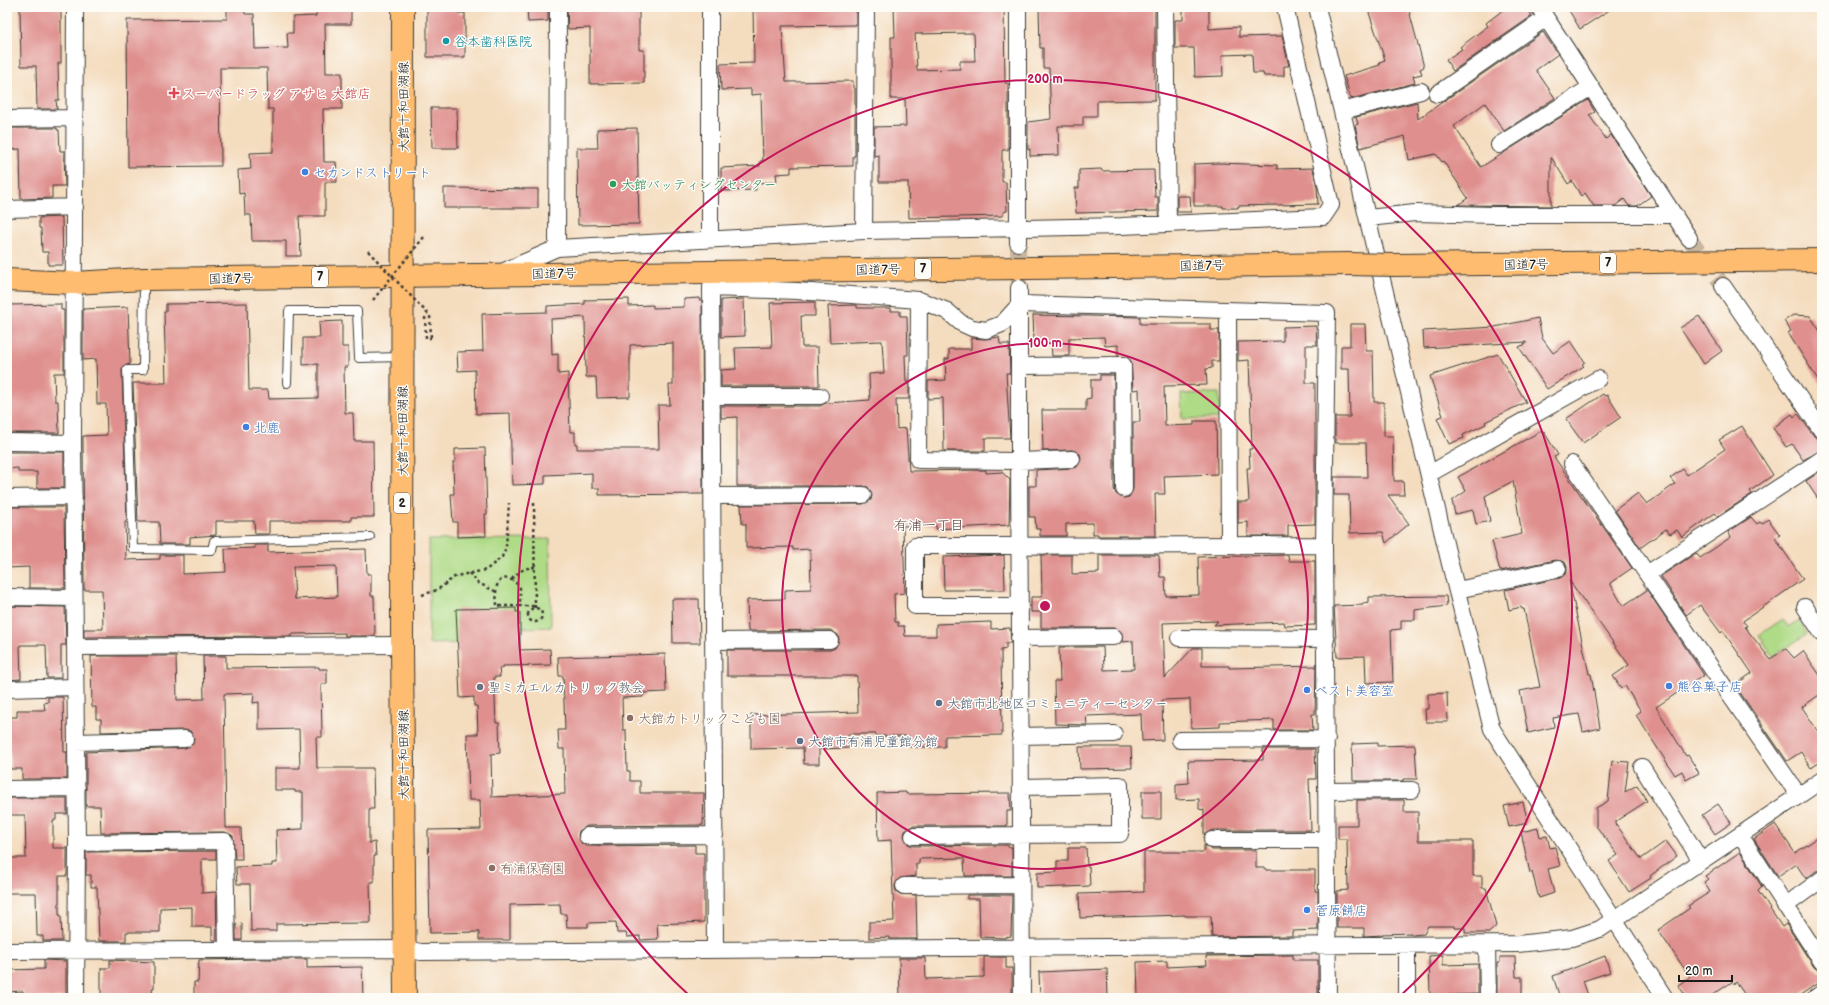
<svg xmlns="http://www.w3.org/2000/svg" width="1829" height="1005" viewBox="0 0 1829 1005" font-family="'Balsamiq Sans','Klee One',sans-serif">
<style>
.green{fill:#afda86;stroke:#667b51}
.building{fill:#df908e;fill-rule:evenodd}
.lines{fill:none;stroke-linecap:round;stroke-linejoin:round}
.minor-tunnel{stroke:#c9b69e;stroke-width:16;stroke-dasharray:16 8;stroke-linecap:butt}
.service-casing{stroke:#3c3934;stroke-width:10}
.minor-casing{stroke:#3c3934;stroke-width:18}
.primary-casing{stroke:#3c3934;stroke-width:24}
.trunk-casing{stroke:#3c3934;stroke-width:24}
.path{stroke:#3c3934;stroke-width:2.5;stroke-dasharray:3 3;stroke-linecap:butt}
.service{stroke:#fff;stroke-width:8}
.minor{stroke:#fff;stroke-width:16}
.primary{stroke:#fdbc6f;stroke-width:22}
.trunk{stroke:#fdbc6f;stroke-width:22}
.trunk-bridge-casing{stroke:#3c3934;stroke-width:24;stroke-linecap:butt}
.path-bridge{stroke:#3c3934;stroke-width:2.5;stroke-dasharray:3 3;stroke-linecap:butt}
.trunk-bridge{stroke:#fdbc6f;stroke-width:22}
.ring{fill:none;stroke:#c2185b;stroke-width:2}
.culture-dot{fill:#0f9aa8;stroke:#fdfcf7;stroke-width:1.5}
.health-dot{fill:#e0444e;stroke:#fdfcf7;stroke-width:1.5}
.shop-dot{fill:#3f7fe0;stroke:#fdfcf7;stroke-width:1.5}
.leisure-dot{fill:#2e9e5b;stroke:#fdfcf7;stroke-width:1.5}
.worship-dot{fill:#6b7280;stroke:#fdfcf7;stroke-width:1.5}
.service-dot{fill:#5c6f8a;stroke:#fdfcf7;stroke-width:1.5}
.education-dot{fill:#8d6e63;stroke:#fdfcf7;stroke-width:1.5}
.labels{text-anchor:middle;stroke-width:3;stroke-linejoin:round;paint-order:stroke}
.shield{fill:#fdfcf7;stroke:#605f5e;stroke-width:1}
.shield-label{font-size:12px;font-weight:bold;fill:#1c1c1c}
.culture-label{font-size:13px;fill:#0d838f;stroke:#fdfcf7;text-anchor:start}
.health-label{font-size:13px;fill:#be3a42;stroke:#fdfcf7;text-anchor:start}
.street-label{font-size:13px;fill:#1c1c1c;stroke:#fdfcf7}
.shop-label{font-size:13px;fill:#366cbe;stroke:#fdfcf7;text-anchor:start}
.leisure-label{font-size:13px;fill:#27864d;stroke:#fdfcf7;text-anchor:start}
.worship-label{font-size:13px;fill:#5b616d;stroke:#fdfcf7;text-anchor:start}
.service-label{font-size:13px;fill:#4e5e75;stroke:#fdfcf7;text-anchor:start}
.education-label{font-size:13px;fill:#785e54;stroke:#fdfcf7;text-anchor:start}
.neighbourhood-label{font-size:14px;fill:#604544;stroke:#fdfcf7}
.centre{fill:#c2185b;stroke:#fdfcf7;stroke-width:2}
.ring-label{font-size:12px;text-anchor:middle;font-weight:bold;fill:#c2185b;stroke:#fdfcf7;stroke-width:3;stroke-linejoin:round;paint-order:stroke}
</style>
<rect width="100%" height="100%" fill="#fdfcf7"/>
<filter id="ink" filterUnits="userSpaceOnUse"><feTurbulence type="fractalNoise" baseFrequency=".025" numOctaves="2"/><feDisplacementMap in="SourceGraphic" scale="8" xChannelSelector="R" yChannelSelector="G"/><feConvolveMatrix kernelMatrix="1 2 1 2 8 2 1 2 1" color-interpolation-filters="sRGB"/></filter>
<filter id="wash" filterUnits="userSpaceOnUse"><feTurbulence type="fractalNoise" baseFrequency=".012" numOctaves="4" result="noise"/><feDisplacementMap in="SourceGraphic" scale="16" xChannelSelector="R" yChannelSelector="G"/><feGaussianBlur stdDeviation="0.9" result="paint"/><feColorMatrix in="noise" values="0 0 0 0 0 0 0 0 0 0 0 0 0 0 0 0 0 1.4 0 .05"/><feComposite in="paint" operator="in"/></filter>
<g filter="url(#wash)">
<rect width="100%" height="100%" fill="#f4dcbe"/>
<path class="green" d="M1219,393L1220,418L1182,419L1181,394Z
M550,539L551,627L519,628V642L429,644V540Z
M1783,619L1788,627L1799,620L1807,634L1773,656L1759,635Z"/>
<g id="blocks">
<path class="building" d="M20,7H61V63H58L59,100H56L57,109H37L36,66H21Z
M227,7H244L245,14H254L255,49L288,48L287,33H293V17L316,16V7H351V24H325L326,73H342V109H323L324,162H336L337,182H325V216H299L301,256H286V241H252L251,215H245L244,193L239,194L238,170L251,169L250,153L273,152V109H268L267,68H220L221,166L128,167L127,20L227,19Z
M427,7H459V13H465V57H427Z
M527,7H548V21L528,22Z
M567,7H639V50H644V83L590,84V28L568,29Z
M753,7H856V25L782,26L786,82L853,81V88H855V156H853V166L791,167V173L776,174L777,182L756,183V190L721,191V168L760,166V161H763L761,94L751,95V89L721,90L720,64L754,63Z
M894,7H1004L1005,83H1008V150H1002V182H1006L1007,211L1003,212V216L909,218L908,182H879V155L874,156V127L906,126L905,99H891V37H895ZM972,33L974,34L975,61H960V69L917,70L915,34Z
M1039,7H1155V100L1097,101V116H1083V126H1058L1059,155L1030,156V149L1028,150V122L1051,119L1049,68H1043V48H1040Z
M1183,7L1209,8V29L1239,27V37L1282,36L1289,66H1284V76H1264L1263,73H1253L1252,54L1222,55L1223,76L1195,77L1194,48H1175V20H1183Z
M1367,7H1408L1424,67L1420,69L1422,74L1413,76L1415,83L1351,99L1344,76L1380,65L1379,62L1385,60Z
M1507,7H1526L1532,16L1453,71L1446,60L1462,49L1460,47L1488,26L1486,23Z
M1567,7H1614L1580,29Z
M1543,32L1558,54L1536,70L1555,98L1504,131L1485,103L1454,126L1481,167L1588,100L1595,112L1589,115L1606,139L1611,135L1651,196L1637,206H1629L1624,199L1615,206H1594L1585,193L1581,196L1572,181L1568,184L1551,157V206L1458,205L1468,198L1443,161L1442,162L1436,154L1409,160L1405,136L1360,148L1355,125L1358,124L1356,117L1417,102L1418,119Z
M431,108H457L458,148H432Z
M7,128H57V130H59L60,151H64L65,186H52V198L21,199L20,149L7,150Z
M637,128L639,224L578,225L577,148H598L597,129Z
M1218,163L1277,165V169L1313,168L1317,188L1318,204L1238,206V208H1223V206H1194V164Z
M1101,169L1102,171L1154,170L1155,197H1158V211L1076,213L1075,188H1079V170Z
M444,188L538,189V208H444Z
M1177,196H1190L1191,212H1177Z
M62,217L63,265H48V252H42L41,228H39V218Z
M699,298V300H702L703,494L599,495V488H592V473L545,475V484L512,485L510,413L476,414L475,370L458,371L457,352L483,351L482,314L547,312V306L585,304V300L629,299V306L653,305V308L684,307V299ZM585,317L586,377H596L597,398L630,397V345L673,343V385H669L670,405H658L659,449H577V444H575V432H570L568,373L558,374V354L552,355L551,319Z
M744,299L745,336L721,337V300Z
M815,302V316H801L802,347H818L819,386H721V370L736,369L735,348L772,347L770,303Z
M247,303L249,390H268L269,399L318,398V364L303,365V338H320L319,322L342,321V347H348V367H344L345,413H353L354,441H373L374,517H351V521H269V534H255L254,521H216V535L190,537V544H160L159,522H138L133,383H166L164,312H166V304Z
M61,304V310H64V373H54L55,401H58L59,433H9L7,305Z
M857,305V308H891V311H900V316H907L908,355H905L906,382H909V399H896L897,429L906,428L909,471L986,470V473L1002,472L1010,480L1009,525L936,529V525L903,526L905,593L894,594L895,622H898V626H904L905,636H936V624L991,622V629L1010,628L1011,643H1006V649L1001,650L1002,735L945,736V747H909V736H876V734H848L849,748L819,749V764H804L803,748L751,749V715L858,712L857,676H727V650H830L835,648L839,640L838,635L830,630L748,631L747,600L785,599V590L811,589L810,549L793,550V547L746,548V524H742L741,505L863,504L871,500L872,495L868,487L863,486H737V417L721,418V406H820L826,403L870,400L869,374L884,373L882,341L830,343L828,306Z
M128,307L130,364L124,366L122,370L127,522H125L126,560L160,559V555H183V574L226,572L225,549L255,548V545H268V552L366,549L367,574H371V596H374L375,636H345V633L292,634V636L84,637V629H103L102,590H84L83,436L107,435L106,404H97L96,359L83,360V309ZM336,566L337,597L295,599L293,567Z
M1033,315L1140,317V324H1211V330H1219V361H1212V368L1206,369L1207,385L1164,386L1165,426L1194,425V421H1216L1217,474L1164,476L1165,494H1155L1156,536H1098V534H1093V523L1066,524V536H1040V529H1036L1035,517H1029V486H1036V470L1073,468L1077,467L1081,459L1080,454L1072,450L1043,451L1042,410H1086V399L1091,398V380H1100V375H1114V489L1116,494L1124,498L1129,497L1133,489V422H1140L1139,389L1133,390L1131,361L1127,357L1118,356V345L1105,346L1104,337L1069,338V356H1052L1051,343H1043V340H1034Z
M1793,315L1810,316L1822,334V386L1788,333L1791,331L1784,321Z
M1699,316L1722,351L1704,364L1680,328Z
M1538,318L1542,338L1553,353L1571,341L1585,362L1582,364L1584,366L1547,389L1519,347L1526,344V342L1424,348L1423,331L1495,327Z
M1350,324H1365L1366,351H1373L1374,402H1384V436H1393L1394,481H1403L1404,495H1388L1409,524L1386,543L1383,532L1350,533L1349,495H1334V477H1367L1366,443H1335V417H1350L1349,369H1341V346H1350Z
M1316,326L1317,345H1306V383H1315V524L1288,525V536H1248V522L1238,523V502H1249L1247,468H1250L1249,449H1252L1249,360L1238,361V342L1283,341V327Z
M999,337L1000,344H1009L1010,373H1006L1010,438H985V451H944L943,398L928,399V381L946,380L945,359H949V349H971V338L985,339Z
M1498,354L1526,402L1485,422L1486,424L1463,435L1464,438L1449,444L1437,418L1443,416L1430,376Z
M1603,394L1605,396L1607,395L1621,417L1583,443L1566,419Z
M1792,414L1794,417L1798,414L1814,436L1822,443V450L1803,460L1792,444L1786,447L1773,428Z
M1742,426L1773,475L1750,491L1752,494L1718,516L1715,513L1682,537L1677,530L1670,534L1666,529L1640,548L1615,510L1638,493L1647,504L1675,484L1670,478L1683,469L1687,475L1725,449L1719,440Z
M1541,431L1542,433L1544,432L1558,455L1554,457L1632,568L1610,583L1623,606L1647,590L1704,675L1656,707L1686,756L1688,755L1699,773L1686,780L1682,771L1675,775L1636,715L1641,711L1625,686L1621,688L1613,676L1629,665L1569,580L1589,674H1591L1600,728L1583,732L1579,714L1553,718L1554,727L1528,733L1520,691L1540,687L1524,609H1522L1521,607L1509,610L1505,590L1560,578L1567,572V567L1565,562L1556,560L1500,571L1492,541L1522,534L1513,481L1485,496L1490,521L1476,524L1473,510L1455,514L1452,501L1466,491L1458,477Z
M485,448L487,514H485L486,536L457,537V522H453L451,494H454L453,462H455V449Z
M7,452H64V488H37V472H18V468L7,469Z
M1822,470V505L1806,481Z
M7,507H64L65,588H29V567L7,568Z
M1751,517L1757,524L1760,522L1762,524L1768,519L1780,535L1775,538L1803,579L1743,621L1747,626L1745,627L1770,659L1786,649L1794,658L1803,651L1822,678V693L1802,707L1822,738V761L1811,768L1801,752L1787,761L1735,685L1752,673L1723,631L1721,633L1700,605L1686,615L1661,576L1696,553L1700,558L1731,537L1728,532Z
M1004,555L1005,590H944L943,557Z
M1041,555H1072V574L1099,573V555H1157L1159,556L1160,577H1165L1166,596L1199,595L1198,557L1288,555L1289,561H1315V625L1285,626L1284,622L1214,625L1218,621L1163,623L1165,678L1193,648H1202V666H1229V668L1316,666L1315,714H1312L1313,730H1274V720L1220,722V727L1191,728L1190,699L1162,700L1163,740L1142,741L1141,714L1086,716L1087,725L1055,724L1054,681H1060L1059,647H1103L1104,670L1134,669L1133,641L1122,642V633L1114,628H1041V612H1031V597H1041L1042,595Z
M1446,596L1447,606L1415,610V620H1401V629L1391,630L1393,682L1366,683L1365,656L1337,657L1334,606L1363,605V603L1369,602V597Z
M672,599H699L700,643H673Z
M7,606L65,607L66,645H61V678H47L46,645H20L21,679L7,680Z
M516,608V612H520V650L550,649L551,665L503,666V668H499L500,677H494L496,723H499L500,753L491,754L492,797L565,794L564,749H559L558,730H565L563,676H559L558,657L665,654L666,692L643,693V697L622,698L623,730H626L627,771H630V781H640V793H704L703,825L587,826L579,831L578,836L582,844L587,846L695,845V853H704V922L657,924L658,939L640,940V936L627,937L626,933H617L616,922L588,923V927H567L566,914H561L560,904L510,905V940H479V932L430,933L428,830L481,829L480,800H469L467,734H478L477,706H474V697L460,698L456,609Z
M91,656H176L177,700L204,699L203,656H226V668L319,667V669H327V684H321L322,737H316L317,768H373L374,809H369V843L375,842L376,856H374V882H370L371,923L276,924V931H251L250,884H237L236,867L272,866V863H277L276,830L303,829V792H295V790H275V768H300L299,729L259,730V702L253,703L254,693L224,694L226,828H241L242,859H235L233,836L225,832L101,833L100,806H86V752L185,748L193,744L194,738L190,731L185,730L101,732V719H96V707H92Z
M1447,693L1448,722H1426L1425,709H1428V694Z
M48,697H63L64,752H67V779H22V769H10V751H7V717H17V710H45L44,703L48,702Z
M1378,743V746L1415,745L1417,779H1403V781H1356V780H1353L1352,744Z
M1079,747H1131L1132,768L1080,769Z
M1263,749H1315L1316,779H1309L1311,830H1212L1204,835V810L1199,809V799L1176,800V784L1189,783L1188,761L1263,760Z
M1612,761L1629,762L1625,792L1637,785L1647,801L1616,821V824L1641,859L1666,841L1677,856L1650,876L1651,878L1629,892L1609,861L1618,855L1596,826V808L1608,801Z
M1142,791H1161V819H1142Z
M906,792V794L1010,793L1011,811H1007V826H913L905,831L904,836L908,844L913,846L1008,845V847H1012V876H965L964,858L919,859V864H916V876L900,878L895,886L896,891L900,894L916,895L917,939H890V937L869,938V922L894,921L891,840L878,841L877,793Z
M7,798H67V814H56V820H53V848H67V876H59V915H61L62,941H43V936H37L36,893H7V862H11L10,858H26L25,815H7Z
M1357,800H1404V812H1418V841H1473V876H1482V888H1486L1496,926L1489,933H1465V928H1454V926H1428L1424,934L1412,935L1411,933L1382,934L1383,935L1364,936V928H1337V891L1348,890L1347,839H1338V825H1357Z
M1523,802L1528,823L1509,827L1504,806Z
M1718,804L1731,823L1715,834L1702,815Z
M1775,824L1795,853L1822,835V870L1816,871L1806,879L1796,864L1778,876L1754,839Z
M1538,828L1540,837L1547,836L1550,848L1555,847L1560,866L1548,869L1554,893L1539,898L1532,872L1530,873L1521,832Z
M1204,845L1212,850H1256V868H1265L1266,870H1315V891H1318V930L1292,931V936L1212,937L1211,916H1185V915L1080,918L1079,894L1144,892V852H1204Z
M1068,848H1086L1087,866H1089L1090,886L1037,888V873L1057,872V861H1068Z
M216,851V859H202V893L216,892L217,940H212V927H192V907L160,908V932H126V941H99L97,887H91V875H86V852Z
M1740,852L1762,887L1758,891L1782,927L1786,924L1814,967L1822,973V980L1796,998H1747L1736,982L1734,984L1732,982L1708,998H1687L1678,985L1690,977L1658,930L1690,908L1688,906L1710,892L1704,882L1708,879L1705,876Z
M967,895H1012L1011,936L1005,937V938L980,937L979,899H967Z
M242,923V940H236V924Z
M1293,955V960H1318V998H1138L1137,962L1167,961V967L1207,965L1206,956Z
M1443,955V965L1478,964V994L1430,996L1429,956Z
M1605,956L1610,972L1583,981L1589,998H1560L1553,976Z
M984,957H1006V968H1012V998H900L899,958H925L926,979L984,977Z
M1500,957H1515L1516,977H1522V998H1501V994H1497V963H1500Z
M258,959H307V968L362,967L363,998H194V982H198L199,960Z
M44,960L66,961V998H23V991L7,992V970L44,969Z
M110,960L154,962V988H152L153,998H101V968H110Z
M1107,969L1108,998H1040L1039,972Z"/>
</g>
</g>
<g filter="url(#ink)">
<use href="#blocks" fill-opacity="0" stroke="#3c3934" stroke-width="1"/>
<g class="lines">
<path class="minor-tunnel" d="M1689,238L1723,286
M1018,243L1019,288"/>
<defs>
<path id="service" d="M144,280L143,370H127L133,549L212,550L214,541L370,537
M287,383L289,311H357L359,358L402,357"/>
<path id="minor" d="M75,7L73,443L77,843L76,998
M1165,7L1168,224
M1317,7L1450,564L1492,729L1665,998
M1539,7L1689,238
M1437,94L1546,18
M1342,111L1421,91
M7,119L75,118
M1499,145L1591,87
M7,209L75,207
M1368,218L1415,213L1494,215H1675
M864,231L866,7
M710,238V7
M1018,243V7
M557,248L558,7
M713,271L711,288L715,949
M502,272L557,248L864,231L1122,226L1323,217L1331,205L1285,7
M1723,286L1822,431
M711,288L797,291L919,300L947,311L961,323L972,328L986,330L1002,324L1020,304
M1019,288V461L1022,998
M919,300L918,460L1019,461L1072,459
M1020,304L1327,313L1324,545L1328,998
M1228,311L1229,544
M1020,366L1123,365L1124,489
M711,396H820
M7,442L73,443
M1572,464L1647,574
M1429,474L1598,379
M713,496L863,495
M7,498L74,497
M1457,590L1558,569
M7,597L74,598
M1019,606H915V546L1324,545
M1805,607L1822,633
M1019,638L1114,637
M1179,638L1326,639
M714,641L830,640
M75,647L402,645
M7,689L75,687
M1020,736L1114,734
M1180,740L1327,739
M76,742L185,739
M1642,767L1701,861
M7,789L77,788
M1327,791L1412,790
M1799,796L1647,574L1822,459
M1740,835L1822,962
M587,836L715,835
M913,836L1120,834V785L1021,787
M1212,840H1327
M77,843L225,841L227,950
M904,886L1021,885
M1785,906L1822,879
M1487,945L1488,998
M1407,946V998
M7,951L404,949L421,952L1518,944L1572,938L1600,929L1822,780
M1815,998L1822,993"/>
<path id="primary" d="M403,7L402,645L405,998"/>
<path id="trunk" d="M1393,265L1822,260
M7,280L74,283L144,279L1349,264"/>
</defs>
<use href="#service" class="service-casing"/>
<use href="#minor" class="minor-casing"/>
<use href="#primary" class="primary-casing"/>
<use href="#trunk" class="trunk-casing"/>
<path class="path" d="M425,317L426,338H431
M534,503L535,608
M469,573L478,583L497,592
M512,579C519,571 524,568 535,567
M422,595L437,590L456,576L486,570L502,557L506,547L509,503
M520,606H497C497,600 495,591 497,586C501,573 515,579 520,588V606H535
M528 615a7 7 0 1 1 14 0a7 7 0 1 1-14 0Z"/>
<use href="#service" class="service"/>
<use href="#minor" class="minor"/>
<use href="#primary" class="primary"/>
<use href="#trunk" class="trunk"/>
<defs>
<path id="trunk-bridge" d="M1349,264L1393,265"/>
</defs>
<use href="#trunk-bridge" class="trunk-bridge-casing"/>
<path class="path-bridge" d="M368,251L430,316L431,338
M373,300L424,237"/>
<use href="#trunk-bridge" class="trunk-bridge"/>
</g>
</g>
<g class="ring">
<circle cx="1045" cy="606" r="263"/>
<path d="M692 998A527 527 0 1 1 1398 998"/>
</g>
<circle class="culture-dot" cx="446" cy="41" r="4"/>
<path class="health-dot" d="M172 87h4v4h4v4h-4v4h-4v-4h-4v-4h4z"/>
<g class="shop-dot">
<circle cx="305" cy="172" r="4"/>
<circle cx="246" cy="427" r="4"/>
<circle cx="1669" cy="686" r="4"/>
<circle cx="1307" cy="690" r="4"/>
<circle cx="1307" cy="910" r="4"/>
</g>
<circle class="leisure-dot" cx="613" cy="184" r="4"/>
<circle class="worship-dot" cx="480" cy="687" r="4"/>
<g class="service-dot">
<circle cx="939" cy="703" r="4"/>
<circle cx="800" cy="741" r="4"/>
</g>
<g class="education-dot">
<circle cx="630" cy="718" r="4"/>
<circle cx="492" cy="868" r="4"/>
</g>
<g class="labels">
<g class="shield">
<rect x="1600" y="253" width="16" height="20" rx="3"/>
<rect x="915" y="259" width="16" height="20" rx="3"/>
<rect x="312" y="267" width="16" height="20" rx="3"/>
<rect x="394" y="493" width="16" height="20" rx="3"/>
</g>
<g class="shield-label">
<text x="1608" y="267">7</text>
<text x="923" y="273">7</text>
<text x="320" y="281">7</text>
<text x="402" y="507">2</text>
</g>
<g class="culture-label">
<text x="454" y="46">谷本歯科医院</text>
</g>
<g class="health-label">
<text x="182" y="98">スーパードラッグ アサヒ 大館店</text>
</g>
<g class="street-label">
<text transform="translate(403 107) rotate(-90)" y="5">大館十和田湖線</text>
<text transform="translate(1526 264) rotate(-1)" y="5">国道7号</text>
<text transform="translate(1202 265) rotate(-1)" y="5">国道7号</text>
<text transform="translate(878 269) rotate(-1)" y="5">国道7号</text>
<text transform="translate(554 273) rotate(-1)" y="5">国道7号</text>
<text transform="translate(231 278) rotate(-1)" y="5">国道7号</text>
<text transform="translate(402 431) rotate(-90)" y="5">大館十和田湖線</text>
<text transform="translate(403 755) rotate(-90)" y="5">大館十和田湖線</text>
</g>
<g class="shop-label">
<text x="313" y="177">セカンドストリート</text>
<text x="254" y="432">北鹿</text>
<text x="1677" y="691">熊谷菓子店</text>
<text x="1315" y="695">ベスト美容室</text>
<text x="1315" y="915">菅原餅店</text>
</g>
<g class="leisure-label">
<text x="621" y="189">大館バッティングセンター</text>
</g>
<g class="worship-label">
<text x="488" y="692">聖ミカエルカトリック教会</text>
</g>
<g class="service-label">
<text x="947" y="708">大館市北地区コミュニティーセンター</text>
<text x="808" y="746">大館市有浦児童館分館</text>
</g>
<g class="education-label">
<text x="638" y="723">大館カトリックこども園</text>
<text x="500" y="873">有浦保育園</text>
</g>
<g class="neighbourhood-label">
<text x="929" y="530">有浦一丁目</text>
</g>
</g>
<circle cx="1045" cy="606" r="6" class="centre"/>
<g class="ring-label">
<text x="1045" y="83">200 m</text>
<text x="1045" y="347">100 m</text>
</g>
<rect width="1829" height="1005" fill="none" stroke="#fdfcf7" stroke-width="24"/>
<path d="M1679 975v6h53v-6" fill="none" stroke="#1c1c1c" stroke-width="2"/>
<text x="1685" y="975" font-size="12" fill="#1c1c1c" stroke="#fdfcf7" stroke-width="3" paint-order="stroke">20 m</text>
</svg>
